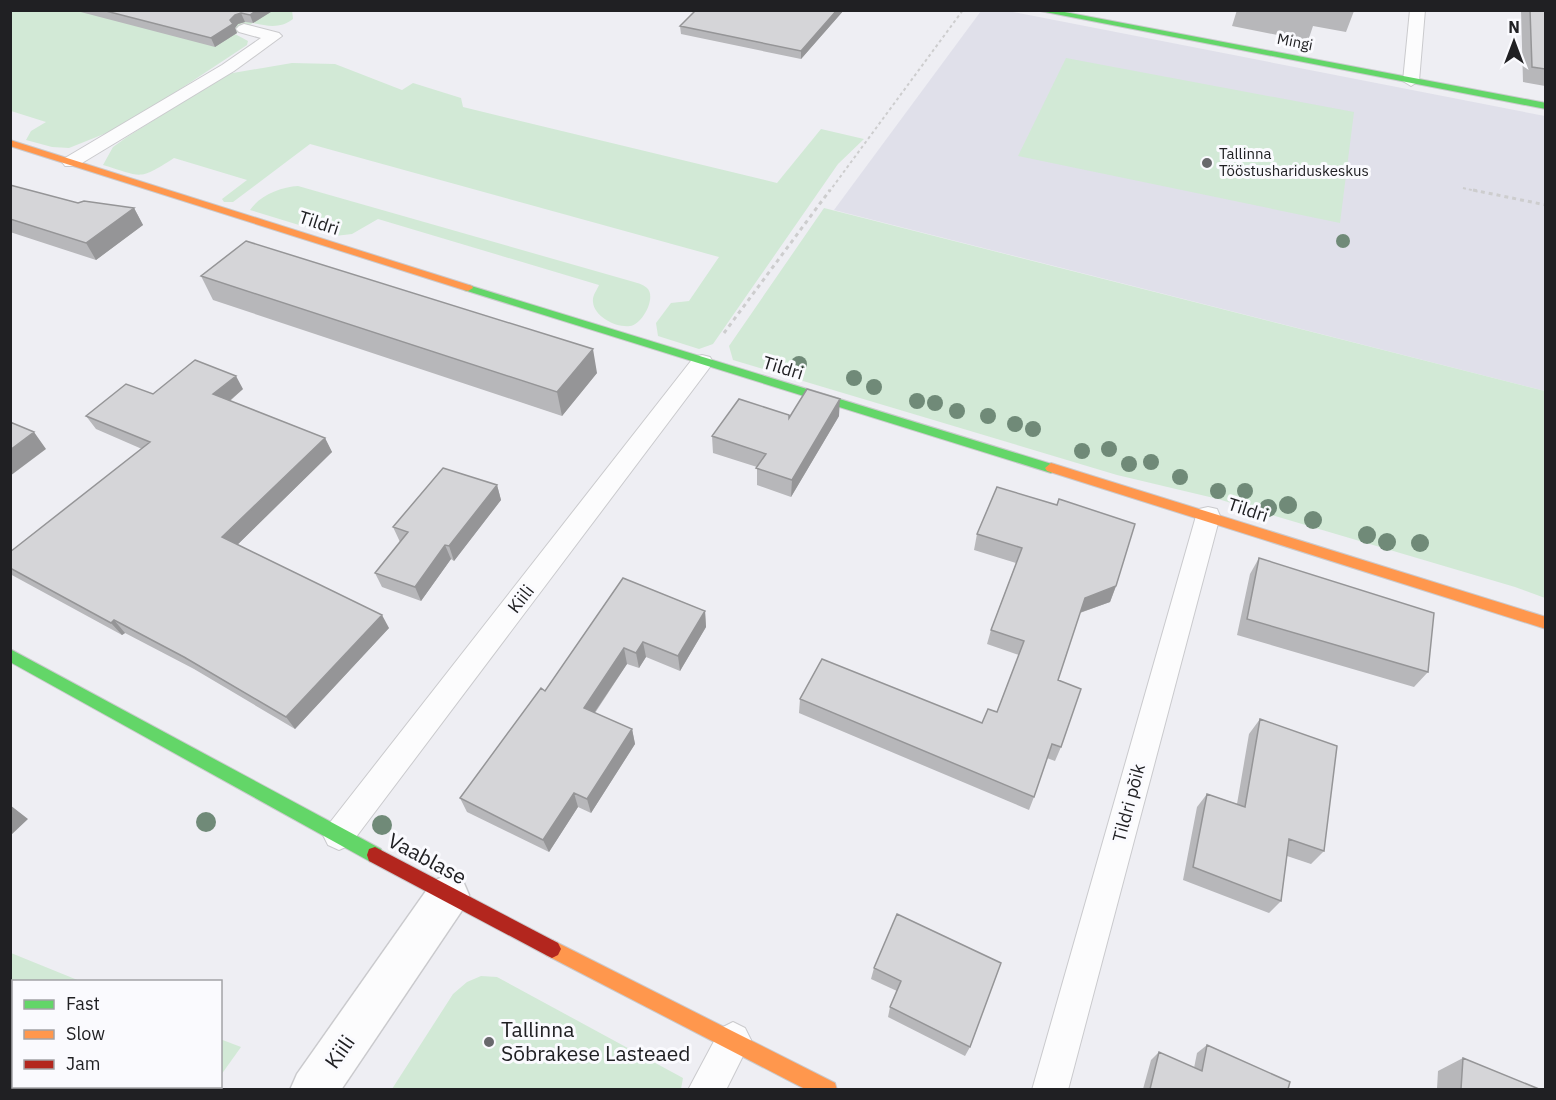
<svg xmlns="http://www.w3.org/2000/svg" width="1556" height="1100" viewBox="0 0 1556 1100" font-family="'IBM Plex Sans',sans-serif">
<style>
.built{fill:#e0e0ea}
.green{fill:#d2e9d6}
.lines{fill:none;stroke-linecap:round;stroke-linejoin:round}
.lane-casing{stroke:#cacacd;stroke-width:2}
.street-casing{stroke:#cacacd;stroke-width:3}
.fast-casing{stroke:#cacacd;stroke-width:2}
.slow-casing{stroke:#cacacd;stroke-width:2}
.jam-casing{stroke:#cacacd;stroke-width:2}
.path-far1{stroke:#cdcdce;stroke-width:2;stroke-dasharray:3 3;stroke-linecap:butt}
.path{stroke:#cdcdce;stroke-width:3;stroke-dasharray:4 4;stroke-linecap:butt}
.lane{fill:#fcfcfd;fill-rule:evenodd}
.street{fill:#fcfcfd;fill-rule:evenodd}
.fast{fill:#63d668;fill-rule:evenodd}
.slow{fill:#ff974d;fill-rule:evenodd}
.jam{fill:#b3261e;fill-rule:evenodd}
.tree{fill:#708a78}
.wall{fill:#b7b7ba}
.shaded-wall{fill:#959597}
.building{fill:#d5d5d8;stroke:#959597;stroke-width:1.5}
.poi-dot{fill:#68686c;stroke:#fafafe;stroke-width:2}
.labels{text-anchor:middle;stroke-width:6;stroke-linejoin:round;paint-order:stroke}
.far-street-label{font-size:15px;fill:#202023;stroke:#fafafe}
.far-poi-label{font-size:15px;fill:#202023;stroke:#fafafe;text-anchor:start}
.street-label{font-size:18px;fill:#202023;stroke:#fafafe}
.near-street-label{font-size:21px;fill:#202023;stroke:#fafafe}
.near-poi-label{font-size:21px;fill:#202023;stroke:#fafafe;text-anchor:start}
</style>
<rect width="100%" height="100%" fill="#eeeef3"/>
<path class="built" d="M981,11H1008L1545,116V391L834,210Z"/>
<path class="green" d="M292,10L293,19C280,29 268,26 253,23L235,34L248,41L247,45L147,111L109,132L69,148L52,147L26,140L31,131L46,122L11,111L10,11Z
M1066,58L1354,112L1340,223L1018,156Z
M292,63L335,64L402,90L413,83L461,98L463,107L777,183L821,129L864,139L838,164L713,344L699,349L658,336L656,323L671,303L689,301L719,257L310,144L233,202H224L222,199L247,180L174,158C138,181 143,177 103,165L113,147L127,137L227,74Z
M298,186L634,282C638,283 644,285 647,288C657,297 642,325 630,326C617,328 594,317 593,302C592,296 597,290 599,285L378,219L352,234L335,236L250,210C260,195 281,187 298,186Z
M824,208L1545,391V598L1515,587L1218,499L1117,475L733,360L729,346Z
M11,953L80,981L14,982V1086L212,1087L209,1090L11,1089Z
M481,976L497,977L683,1078L681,1089H392L453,994L467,982Z
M220,1039L241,1047L221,1075H220Z"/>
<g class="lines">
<defs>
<path id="lane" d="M1410,10H1425L1419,81L1411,86L1403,81Z
M244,24L279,33L282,36L234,71L77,166H65L62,162L65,158L222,65L261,38L239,32L236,29L239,26Z
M702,355L710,357L713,362L710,367L350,845L339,850L328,845L323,835L328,825L694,357Z
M1208,507L1217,509L1220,516L1068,1090H1032L1196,516L1199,509Z
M733,1022L745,1028L751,1040L726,1090H688L721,1028Z"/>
<path id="street" d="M448,875L463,881L469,895L463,909L341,1090H290L297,1074L433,881Z"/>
<path id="fast" d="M1035,10H1054L1546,103V109Z
M468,285L1055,465L1057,468L1051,473L464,290V286Z
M10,649L381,849L383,855L381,861L375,863L369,861L10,662Z"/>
<path id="slow" d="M10,140L472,286L473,288L468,291L464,290L10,146Z
M1051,463L1546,617V629L1047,471L1045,468Z
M552,940L835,1083L837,1090H807L546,955L543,949L546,943Z"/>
<path id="jam" d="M375,847L558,943L561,949L558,955L552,958L546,955L369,861L367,855L369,849Z"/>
</defs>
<use href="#lane" class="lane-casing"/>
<use href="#street" class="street-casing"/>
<use href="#fast" class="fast-casing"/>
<use href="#slow" class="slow-casing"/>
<use href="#jam" class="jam-casing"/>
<path class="path-far1" d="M1463,188L1480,192
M829,192L963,10"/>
<path class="path" d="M1473,190L1546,205
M724,333L830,190"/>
<use href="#lane" class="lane"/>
<use href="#street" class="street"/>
<use href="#fast" class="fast"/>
<use href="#slow" class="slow"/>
<use href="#jam" class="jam"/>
</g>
<g class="tree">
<circle cx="1343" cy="241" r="7"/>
<circle cx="799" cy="364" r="8"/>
<circle cx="854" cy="378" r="8"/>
<circle cx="874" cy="387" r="8"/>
<circle cx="917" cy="401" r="8"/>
<circle cx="935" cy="403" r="8"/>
<circle cx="957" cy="411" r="8"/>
<circle cx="988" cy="416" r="8"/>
<circle cx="1015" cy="424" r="8"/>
<circle cx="1033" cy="429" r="8"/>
<circle cx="1109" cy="449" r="8"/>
<circle cx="1082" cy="451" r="8"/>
<circle cx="1151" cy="462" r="8"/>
<circle cx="1129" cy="464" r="8"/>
<circle cx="1180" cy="477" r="8"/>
<circle cx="1218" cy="491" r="8"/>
<circle cx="1245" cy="491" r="8"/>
<circle cx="1288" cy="505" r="9"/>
<circle cx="1268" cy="508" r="9"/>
<circle cx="1313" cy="520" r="9"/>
<circle cx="1367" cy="535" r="9"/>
<circle cx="1387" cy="542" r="9"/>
<circle cx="1420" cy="543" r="9"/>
<circle cx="206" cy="822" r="10"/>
<circle cx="382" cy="825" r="10"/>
</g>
<path class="wall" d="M73,10H274L253,23L245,22L238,24L235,28L237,33L215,47Z
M696,10H844L801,59L681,34L680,26Z
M1237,10H1359V12L1354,11L1346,32L1313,26L1308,41L1232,26Z
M1521,10H1545V86L1523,82Z
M10,185L78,203L134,208L143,225L96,260L10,232Z
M201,276L597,373L562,416L213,300Z
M243,389L230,401L325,438L332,452L237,545L389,628L295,729L194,669L125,633L122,635L10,574V552L142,449L96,429L86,416L153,394Z
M789,415L839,416L791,497L757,485V467L713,453L712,436Z
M497,485L501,500L454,561L451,559L421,601L382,587L375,573L400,542L393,527Z
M997,487L1116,586L1110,602L1080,613L1058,680L1061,747L1055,761L1047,758L1034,797L1029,810L799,713L800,699L982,723L997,712L1019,655L987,644L991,630L1016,563L974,550L977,534Z
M1259,558L1428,672L1414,687L1237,635L1250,574Z
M623,578L705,611L706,627L680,671L646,657L639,668L627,664L595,713L632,729L635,744L591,813L578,807L549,852L467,812L460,798L545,691Z
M1260,719L1324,851L1311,864L1287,856L1281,901L1269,913L1183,880L1197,807L1207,794L1237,804L1249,734Z
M1001,963L970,1047L965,1056L888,1017L890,1007L897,991L871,979L874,968Z
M1207,1045L1288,1089H1143L1151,1060L1159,1052L1194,1068L1197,1053Z
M1463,1058L1539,1089H1437L1438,1071Z"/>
<path class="shaded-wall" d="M257,10H274L253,23L250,15Z
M837,10H844L801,59V51Z
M241,13L245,22L238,24L235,28L237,33L215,47L211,38L235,15Z
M134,208L143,225L96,260L86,243Z
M593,349L597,373L562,416L557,392Z
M236,376L243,389L221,408L213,394Z
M840,399L839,416L791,497L792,480Z
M34,432L46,449L10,476V450Z
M325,438L332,452L231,551L222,537Z
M497,485L501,500L454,561L449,546Z
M445,545L451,559L421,601L415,587Z
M1116,586L1110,602L1079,613L1085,598Z
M705,611L706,627L680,671L678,656Z
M382,615L389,628L295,729L286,717Z
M114,620L125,633L122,635L111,623Z
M643,642L646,657L639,668L636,653Z
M624,648L627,664L588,722L584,708Z
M632,729L635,744L591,813L587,799Z
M574,793L578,807L549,852L543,840Z
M10,805L28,819L10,836Z"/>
<path class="building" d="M102,10H257L250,15L241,13L235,15L230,20L233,24L211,38Z
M696,10H837L801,51L680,26Z
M1530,10H1545V69L1532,67Z
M10,185L78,203L84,201L134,208L86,243L10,219Z
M246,241L593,349L557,392L201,276Z
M195,360L236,376L213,394L325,438L222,537L382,615L286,717L184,657L114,620L111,623L10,568V552L150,442L86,416L126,384L153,394Z
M807,389L840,399L792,480L756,468L766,454L712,436L739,399L789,415V418Z
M10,422L34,432L10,450Z
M443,468L497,485L449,546L445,545L415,587L375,573L408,532L393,527Z
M997,487L1057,505L1059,499L1135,524L1116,586L1085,598L1058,680L1081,689L1061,747L1052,744L1034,797L800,699L822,659L982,723L988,709L997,712L1024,641L991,630L1022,548L977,534Z
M1259,558L1434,613L1428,672L1247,619Z
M623,578L705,611L678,656L643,642L636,653L624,648L584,708L632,729L587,799L574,793L543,840L460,798L541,688L545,691Z
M1260,719L1337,746L1324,851L1289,839L1281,901L1193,867L1207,794L1245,807Z
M897,914L1001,963L970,1047L890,1007L901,981L874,968Z
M1207,1045L1290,1082L1288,1089H1150L1159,1052L1202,1071Z
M1463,1058L1539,1089H1461Z"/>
<g class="poi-dot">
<circle cx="1207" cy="163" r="6"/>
<circle cx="489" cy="1042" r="6"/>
</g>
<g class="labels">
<g class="far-street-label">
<text transform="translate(1295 42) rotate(11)" y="5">Mingi</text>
</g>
<g class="far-poi-label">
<text x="1219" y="159">Tallinna<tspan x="1219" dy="17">Tööstushariduskeskus</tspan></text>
</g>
<g class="street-label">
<text transform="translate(319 223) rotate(18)" y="6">Tildri</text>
<text transform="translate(783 368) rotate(17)" y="6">Tildri</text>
<text transform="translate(1248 510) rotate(18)" y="6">Tildri</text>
<text transform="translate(521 599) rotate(-52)" y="6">Kiili</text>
<text transform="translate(1129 803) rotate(-75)" y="6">Tildri põik</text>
</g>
<g class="near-street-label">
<text transform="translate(427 859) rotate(28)" y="7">Vaablase</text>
<text transform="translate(340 1052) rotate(-55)" y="7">Kiili</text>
</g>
<g class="near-poi-label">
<text x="501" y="1037">Tallinna<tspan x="501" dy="24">Sõbrakese Lasteaed</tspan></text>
</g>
</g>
<rect width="1556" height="1100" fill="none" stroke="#202023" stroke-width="24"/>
<rect x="12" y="980" width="210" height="108" fill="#fafafe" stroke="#a3a3a6" stroke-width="1.5"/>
<rect x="24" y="1000" width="30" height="9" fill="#63d668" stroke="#a3a3a6" stroke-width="1.5"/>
<text x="66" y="1010" font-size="18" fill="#202023">Fast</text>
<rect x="24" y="1030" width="30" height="9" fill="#ff974d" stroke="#a3a3a6" stroke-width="1.5"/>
<text x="66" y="1040" font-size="18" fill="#202023">Slow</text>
<rect x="24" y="1060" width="30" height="9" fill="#b3261e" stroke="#a3a3a6" stroke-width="1.5"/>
<text x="66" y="1070" font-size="18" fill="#202023">Jam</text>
<g transform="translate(1514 42)" stroke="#fafafe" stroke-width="4.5" paint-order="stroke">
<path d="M0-4.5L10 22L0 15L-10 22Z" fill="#202023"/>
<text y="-9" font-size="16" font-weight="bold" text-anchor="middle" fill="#202023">N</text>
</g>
</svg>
